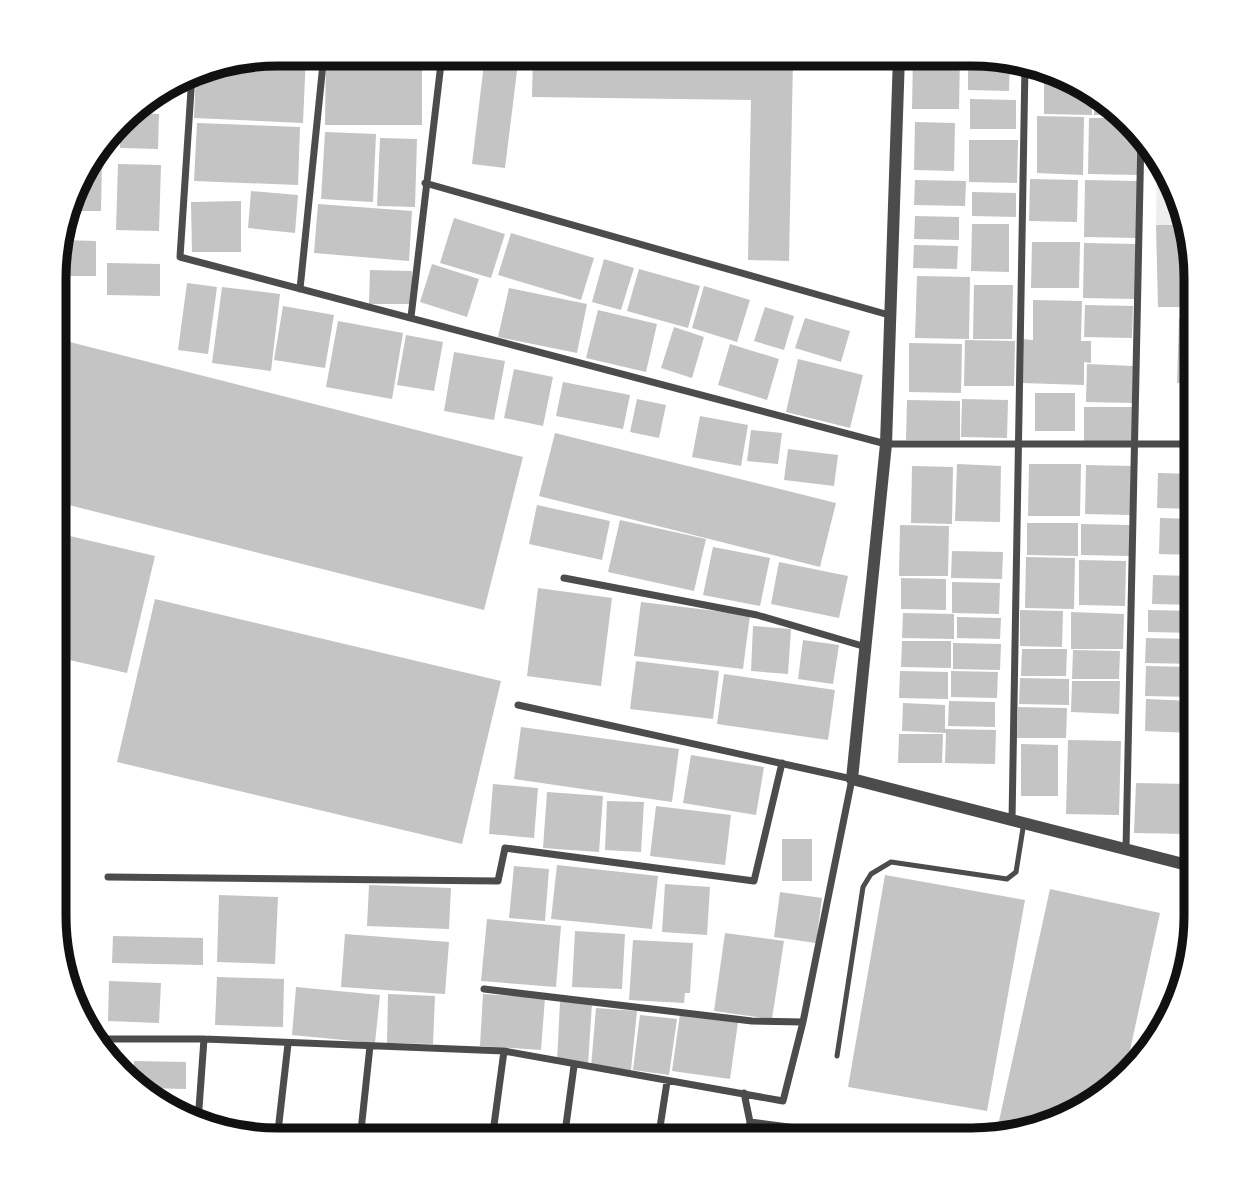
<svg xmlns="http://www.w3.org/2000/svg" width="1250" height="1195" viewBox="0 0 1250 1195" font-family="'Noto Serif',serif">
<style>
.green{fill:#eee}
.building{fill:#c4c4c4}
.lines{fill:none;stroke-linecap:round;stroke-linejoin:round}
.service{stroke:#4c4c4c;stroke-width:5}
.minor{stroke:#4c4c4c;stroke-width:7}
.tertiary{stroke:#4c4c4c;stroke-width:12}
.rim{fill:none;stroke:#111;stroke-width:9}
</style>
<rect width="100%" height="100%" fill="#fff"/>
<path class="green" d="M1157,155L1179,193L1186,225H1156Z"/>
<path class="building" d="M279,54H306L303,123L194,118L196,72L206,66Z
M326,54L422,55V125H325Z
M485,55H519L505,168L472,164Z
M533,56L793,60L789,261L748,260L751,100L532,97Z
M913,56H960L959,109H912Z
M968,56H1000L1010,59L1009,91L968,90Z
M1044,71L1083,84L1092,92V115L1044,114Z
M176,84V94L160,93Z
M1094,93L1119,115H1094Z
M970,99L1016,100V129H970Z
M128,113L159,114L158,149L120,148L121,122Z
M1037,116L1084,117L1083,175L1037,173Z
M1089,118H1122L1139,133L1138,175L1088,174Z
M915,122L955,123L954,171L914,170Z
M197,123L300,127L298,185L194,181Z
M325,132L376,134L373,202L321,199Z
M380,138L417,139L415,207L377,206Z
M969,140H1018L1017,183L969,182Z
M90,159H102L101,211H72V199L84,167Z
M118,164L161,165L159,231L116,230Z
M1030,179L1078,180L1077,222L1029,221Z
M915,180L966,181L965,206L914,205Z
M1085,180L1138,181V238L1084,237Z
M251,191L298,195L295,233L248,228Z
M972,192L1016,193V217L972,216Z
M241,201V252H192L191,202Z
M318,204L412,211L409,261L314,253Z
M915,216L959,217V240L914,239Z
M454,218L505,234L491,278L440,263Z
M972,224H1009V272L971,271Z
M1156,225H1186L1195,265V307H1158Z
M511,233L594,258L581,300L498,275Z
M62,240L96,241V276H61Z
M1032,242H1080L1079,288H1031Z
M1084,243L1136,244L1135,299L1083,298Z
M914,245L958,246L957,269L913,268Z
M604,259L634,268L621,310L592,302Z
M107,263L160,264V296L107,295Z
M432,264L479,279L467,317L420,302Z
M639,269L700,286L688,328L627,311Z
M370,270L412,271V304H369Z
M917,276L970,277L969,339L915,338Z
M187,283L217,287L208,354L178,350Z
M974,285H1013L1012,339H973Z
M704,286L750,300L737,342L692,328Z
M222,287L280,294L271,371L212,363Z
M509,288L587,304L577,353L498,337Z
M1033,300L1082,301L1081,341H1091V363L1084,362V385L1022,383V339L1033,340Z
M1085,305L1133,306L1132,338L1084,337Z
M283,306L334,315L325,368L274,360Z
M765,307L794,316L784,350L754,341Z
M598,310L657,324L646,372L586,358Z
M805,318L850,331L841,362L795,348Z
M1179,318H1195V383H1177Z
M338,321L403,333L392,399L326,387Z
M674,327L704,337L692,378L661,368Z
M406,335L443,342L434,391L397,385Z
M62,340L523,457L484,610L57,502L58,358Z
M965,340L1015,341L1014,386H964Z
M909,343L962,344L961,393L909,392Z
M730,344L779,359L767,400L718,385Z
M454,352L505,361L494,420L444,411Z
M798,359L863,375L850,428L786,412Z
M1087,364L1133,366L1132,403L1086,402Z
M514,369L553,377L543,426L504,418Z
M563,382L630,395L623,429L556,416Z
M1035,393H1075V431H1035Z
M637,399L666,405L659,438L630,432Z
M962,399L1008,400L1007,438L961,437Z
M907,400L960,401V440H906Z
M1084,407H1134V442H1084Z
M700,416L748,425L741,466L692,457Z
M751,430L782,433L778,464L747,461Z
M555,433L836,503L820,567L539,496Z
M788,449L838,455L834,486L784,480Z
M957,464L1001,466L1000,522L955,521Z
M1029,464H1081L1080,516H1028Z
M1086,465L1131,466L1130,515L1085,514Z
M912,466L953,467L952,524L911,523Z
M1158,473L1195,474V509L1157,508Z
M537,505L610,521L602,560L529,544Z
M1160,518L1195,519V555L1159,554Z
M620,520L706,539L694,591L608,572Z
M1027,523H1078V556L1027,555Z
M1081,524L1130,525L1129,556L1081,555Z
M900,525L949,526L948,576H899Z
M57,533L155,556L127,673L56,657Z
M713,547L770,558L760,606L703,595Z
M952,551L1003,552L1002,579L951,578Z
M1026,557L1075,558L1074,609L1025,608Z
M1079,560L1126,561L1125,606L1079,605Z
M779,562L848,576L839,618L771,604Z
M1153,575L1195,576V605L1152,604Z
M901,578L946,579V610L901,609Z
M952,582L1000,583L999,614L952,613Z
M538,588L612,598L601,686L527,676Z
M155,599L501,681L462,844L117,762Z
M641,602L750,615L743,669L634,656Z
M1020,610L1063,611L1062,647L1020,646Z
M1148,610L1195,611V633L1148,632Z
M1071,612L1124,614L1123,649H1071Z
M903,613L954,614V639L902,638Z
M957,617L1001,618L1000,639L957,638Z
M753,626L791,629L788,674L751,671Z
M1146,638L1195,639V664L1145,663Z
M803,640L839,645L833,684L798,679Z
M902,641H951V668L901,667Z
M953,643L1001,644L1000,670L953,669Z
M1022,649H1067L1066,676H1021Z
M1073,650L1120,651L1119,679H1072Z
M636,661L719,671L713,719L630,709Z
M1146,666L1194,667L1193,697L1145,696Z
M900,671L948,672V699L899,698Z
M951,671L998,672L997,698L951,697Z
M724,674L835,690L828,740L717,724Z
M1020,678L1069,679V705L1019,704Z
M1072,681H1120L1119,714L1071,712Z
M1146,699L1191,701V733L1145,731Z
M949,701L995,702V727L948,726Z
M903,703L945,705V729L996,730L995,764L945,763L946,733L902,731Z
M1018,707L1067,708L1066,738H1017Z
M521,727L679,749L672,802L514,779Z
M1193,733H1195V761H1192Z
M899,734H943L942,763H898Z
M1068,740L1121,741L1119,815L1066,814Z
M1021,744L1058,745V796H1021Z
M691,755L764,767L756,815L683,803Z
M1136,783L1188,784L1187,834L1134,833Z
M493,784L538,788L534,838L489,834Z
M547,792L603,796L599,852L543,848Z
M607,801L644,802L641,852L605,850Z
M656,806L731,815L725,865L650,856Z
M1191,812H1195V848H1190Z
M782,839H812V881H782Z
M557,865L658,876L652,929L551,919Z
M514,866L549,869L545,921L509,918Z
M885,875L1025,900L987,1111L848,1087Z
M665,884L710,887L707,935L662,932Z
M369,885L451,888L449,929L367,926Z
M1050,889L1160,913L1125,1073L1108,1094L1057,1124L1036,1129L999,1121Z
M1187,889L1195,890V930L1173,1014L1165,1012Z
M780,892L822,898L816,943L774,937Z
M219,895L278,897L275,964L217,962Z
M487,919L561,926L556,987L481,981Z
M575,931L625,934L622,989L572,987Z
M725,933L784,941L772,1019L714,1011Z
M345,934L449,942L445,994L341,987Z
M113,936L203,938V965L112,963Z
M633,940L693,943L690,993H685L684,1003L629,1000Z
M217,977L284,979L283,1027L215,1025Z
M109,981L161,983L159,1023L108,1021Z
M296,987L380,995L375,1043L292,1035Z
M388,994L435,996L433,1044L387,1043Z
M483,994L545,998L541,1050L480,1046Z
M560,1002L592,1003L588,1064L557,1062Z
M596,1008L637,1011L631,1070L591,1067Z
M680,1014L738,1022L730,1079L672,1071Z
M640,1015L677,1019L669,1075L633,1070Z
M134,1061L186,1062V1089L143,1088L133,1079Z"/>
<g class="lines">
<path class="service" d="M837,1056L863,887L871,874L891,862L1007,879L1016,872L1024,822"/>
<path class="minor" d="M192,75L180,257L886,444H1195
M425,183L889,315
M300,289L324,54
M411,317L442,55
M564,578L757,615L866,647
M1012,820L1025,65
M1126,849L1141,135
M108,877L498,881L505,848L754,881L782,763
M484,989L752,1021L803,1022
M93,1039H204L504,1051L783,1101L803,1022L852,779L518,705
M744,1093L750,1122L747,1140
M198,1122L204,1039
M750,1122L887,1140
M277,1140L288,1044
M360,1140L370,1046
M492,1140L504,1051
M564,1140L574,1066
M658,1140L667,1082"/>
<path class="tertiary" d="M899,56L886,444L852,779L1195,867"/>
</g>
<path d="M0 0H1250V1195H0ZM278 66H972A212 212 0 0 1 1184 278V916A212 212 0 0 1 972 1128H278A212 212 0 0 1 66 916V278A212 212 0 0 1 278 66Z" fill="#fff" fill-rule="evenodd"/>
<path class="rim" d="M278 66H972A212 212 0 0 1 1184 278V916A212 212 0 0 1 972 1128H278A212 212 0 0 1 66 916V278A212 212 0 0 1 278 66Z"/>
</svg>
